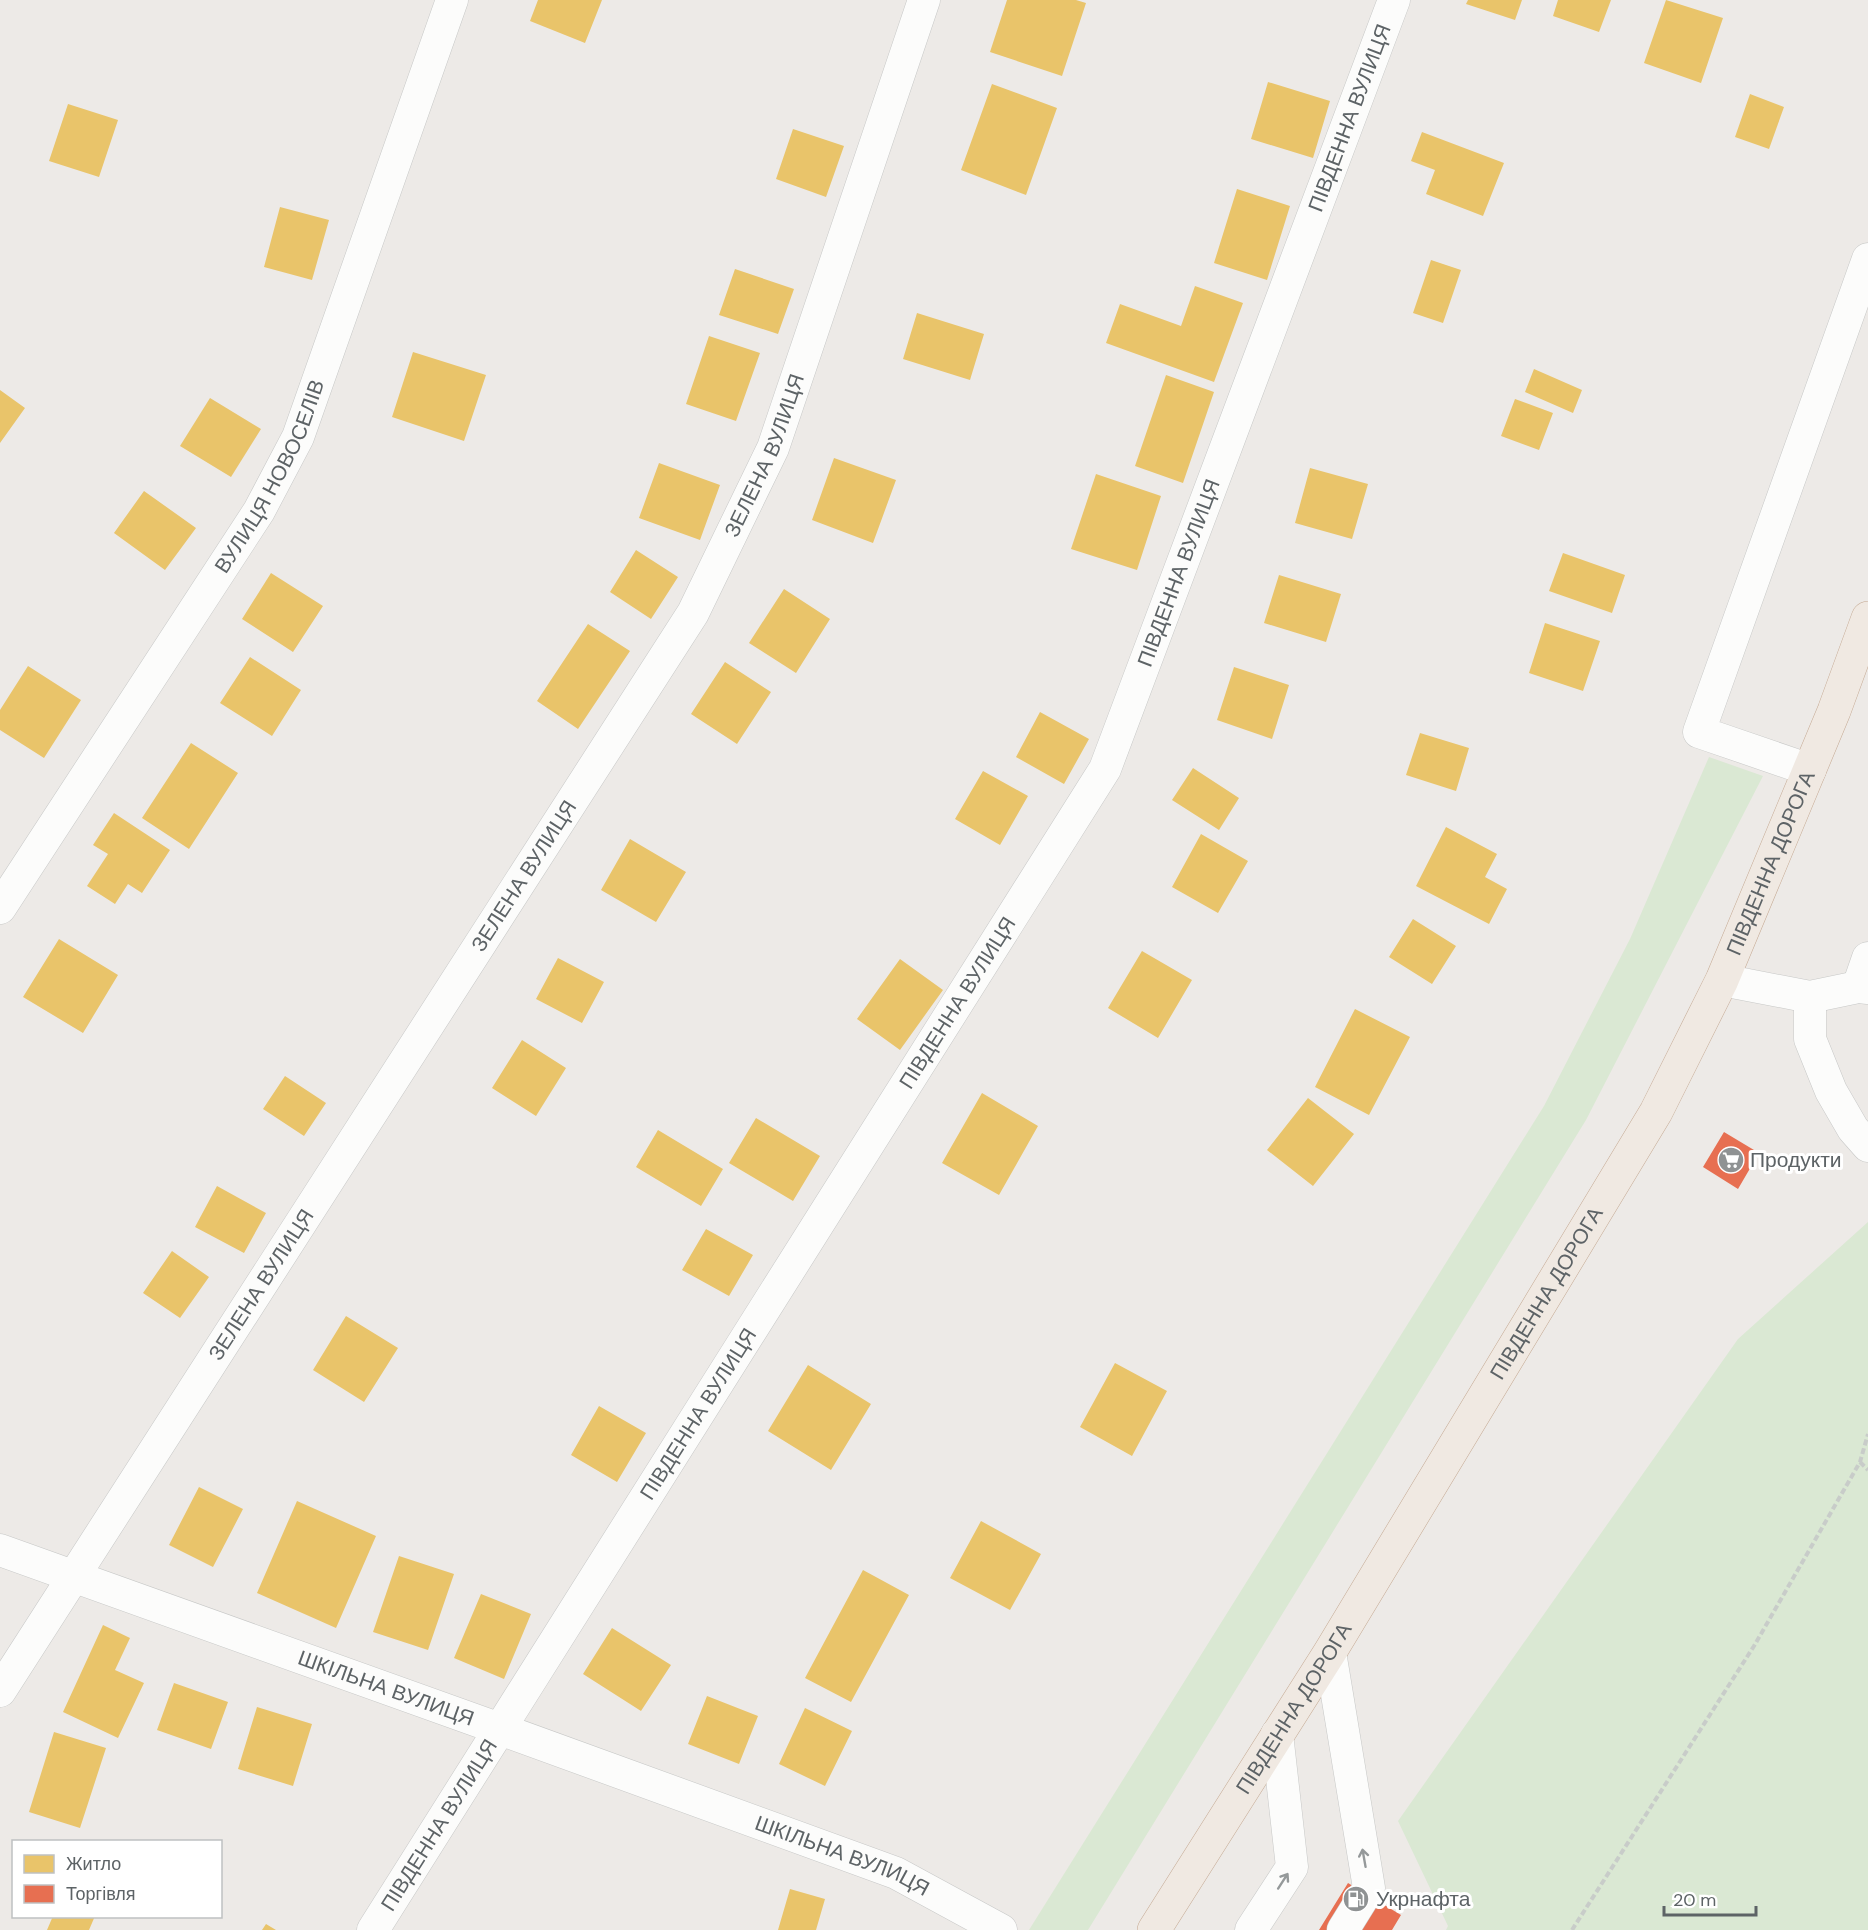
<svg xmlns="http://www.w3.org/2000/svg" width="1868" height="1930" viewBox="0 0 1868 1930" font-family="'DM Sans',sans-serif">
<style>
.green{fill:#dae8d3}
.homes{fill:#e9c46a}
.shops{fill:#e76f51}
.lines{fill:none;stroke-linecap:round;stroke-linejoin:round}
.minor-casing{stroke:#c7c8c7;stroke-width:33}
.highway-casing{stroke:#c5aa94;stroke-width:34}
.path{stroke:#c8ccc9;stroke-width:4;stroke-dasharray:6 3;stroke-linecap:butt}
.minor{stroke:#fcfcfb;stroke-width:32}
.highway{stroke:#f0e9e2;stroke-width:33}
.oneway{stroke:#95999a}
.labels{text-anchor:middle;stroke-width:6;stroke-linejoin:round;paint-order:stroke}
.street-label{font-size:21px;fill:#5d6366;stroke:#fff}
.poi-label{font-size:21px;fill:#5d6366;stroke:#fff;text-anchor:start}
</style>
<rect width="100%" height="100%" fill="#edeae7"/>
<path class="green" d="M1709,757L1763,776L1586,1120L1088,1930H1029L1544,1106L1630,939Z
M1868,1222V1930H1446L1448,1926L1398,1821L1738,1339Z"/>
<path class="homes" d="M538,0H602L585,43L530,21Z
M1007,0H1076L1086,3L1062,76L990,52Z
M1468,0H1522L1515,20L1466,4Z
M1558,0H1611L1599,32L1553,16Z
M1666,0L1723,18L1701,83L1644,63Z
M1268,82L1330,101L1313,158L1251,139Z
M992,84L1057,108L1026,195L961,170Z
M1750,94L1784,107L1769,149L1735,137Z
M68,104L118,120L99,177L49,161Z
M793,129L844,146L826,197L776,179Z
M1422,132L1504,163L1483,216L1426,194L1435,170L1411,161Z
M1237,189L1290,206L1267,280L1214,263Z
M280,207L329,220L312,280L264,267Z
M1431,260L1461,270L1443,323L1413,313Z
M735,269L794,289L778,334L719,315Z
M1195,286L1243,303L1214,382L1106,343L1120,304L1181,326Z
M917,313L984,334L970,380L903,359Z
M709,336L760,353L736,421L686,404Z
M413,352L486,375L464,441L392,417Z
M1534,369L1582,390L1573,413L1525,392Z
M1166,375L1214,392L1183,483L1135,466Z
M0,390L25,408L0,443Z
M210,398L261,429L231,477L180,446Z
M1515,399L1553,413L1539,450L1501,436Z
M834,458L896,480L873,543L812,520Z
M659,463L720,485L700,540L639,518Z
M1310,468L1368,484L1352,539L1295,523Z
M1096,474L1161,496L1137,570L1071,549Z
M144,491L196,528L165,570L114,533Z
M636,550L678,577L651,619L610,592Z
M1563,553L1625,575L1612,613L1549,591Z
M271,573L323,606L293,652L242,619Z
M1279,575L1341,594L1326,642L1264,623Z
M784,589L830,619L796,673L749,643Z
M1545,623L1600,641L1583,691L1529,673Z
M588,624L630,651L578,729L537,701Z
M250,657L301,690L272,736L220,703Z
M725,662L771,692L737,744L691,714Z
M28,666L81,700L44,758L0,730V710Z
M1234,667L1289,685L1272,739L1217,720Z
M1040,712L1089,739L1064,784L1016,757Z
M1420,733L1469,748L1456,791L1406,775Z
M191,743L238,773L189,849L142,818Z
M1193,768L1239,798L1219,830L1172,800Z
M983,771L1028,796L1000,845L955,819Z
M114,813L170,850L142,893L128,884L115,904L87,886L108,854L93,845Z
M1446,827L1497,854L1485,877L1507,889L1489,924L1416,886Z
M1201,834L1248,861L1218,913L1172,887Z
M630,839L686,872L656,922L601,890Z
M1413,919L1456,946L1432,984L1389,957Z
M59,939L118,975L83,1033L23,997Z
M1142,951L1192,980L1158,1038L1108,1008Z
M558,958L604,982L582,1023L536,999Z
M900,959L943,990L900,1050L857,1019Z
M1355,1009L1410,1037L1369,1115L1315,1087Z
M522,1040L566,1068L536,1116L492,1088Z
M285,1076L326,1103L304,1136L263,1109Z
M982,1093L1038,1126L999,1195L942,1163Z
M1308,1098L1354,1134L1313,1186L1267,1150Z
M756,1118L820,1156L793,1201L729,1163Z
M658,1130L723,1169L701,1206L636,1167Z
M217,1186L266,1213L244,1253L195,1227Z
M706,1229L753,1255L729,1296L682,1270Z
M172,1251L209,1277L180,1318L143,1293Z
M346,1316L398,1348L364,1402L313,1370Z
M1115,1363L1167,1391L1132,1456L1080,1427Z
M808,1365L871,1404L831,1470L768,1431Z
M599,1406L646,1433L617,1482L571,1455Z
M199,1487L243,1509L213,1567L169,1545Z
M297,1501L376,1536L336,1628L257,1593Z
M981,1521L1041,1554L1010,1610L950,1578Z
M399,1556L454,1574L428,1650L373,1632Z
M863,1570L909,1595L851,1702L805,1678Z
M481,1594L531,1614L504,1679L454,1658Z
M103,1625L130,1638L115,1670L144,1683L118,1738L63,1712Z
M612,1628L671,1665L641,1711L583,1674Z
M174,1683L228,1702L211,1749L157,1730Z
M707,1696L758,1716L739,1764L688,1744Z
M257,1707L312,1724L293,1786L238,1769Z
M805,1708L852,1731L825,1786L779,1764Z
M54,1732L106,1748L80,1828L29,1812Z
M790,1889L825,1899L816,1930H778Z
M53,1916H95L89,1930H47Z
M266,1924L276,1930H262Z"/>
<path class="shops" d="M1724,1132L1759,1153L1738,1189L1703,1167Z
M1348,1883L1401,1915L1392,1930H1319Z"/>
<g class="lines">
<defs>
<g id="minor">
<path d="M1810,770L1699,732L1868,259"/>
<path id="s1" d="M0,908L259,511L298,437L452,0"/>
<path d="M1722,980L1810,997L1858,987L1868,988"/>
<path d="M1858,987L1868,958"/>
<path d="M1810,997V1039L1831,1091L1853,1129L1868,1146"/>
<path id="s2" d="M0,1550L500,1729L896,1873L1001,1930"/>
<path d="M1330,1652L1369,1888L1343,1930"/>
<path id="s3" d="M0,1691L693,613L773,448L924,0"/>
<path id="s4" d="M373,1930L1105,769L1394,0"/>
<path d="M1251,1930L1292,1867L1277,1734"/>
</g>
<g id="highway">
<path id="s5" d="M1154,1930L1330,1652L1656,1112L1722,980L1834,711L1868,618"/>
</g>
</defs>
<use href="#minor" class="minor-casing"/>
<use href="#highway" class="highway-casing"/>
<path class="path" d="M1860,1462L1868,1470
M1572,1930L1754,1646L1860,1462L1868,1434"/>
<use href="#minor" class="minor"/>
<use href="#highway" class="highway"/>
</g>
<defs><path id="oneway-shaft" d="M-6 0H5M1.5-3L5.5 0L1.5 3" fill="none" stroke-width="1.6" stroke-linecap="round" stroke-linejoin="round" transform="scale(1.5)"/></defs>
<g class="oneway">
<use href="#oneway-shaft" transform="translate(1364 1858) rotate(-100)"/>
<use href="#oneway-shaft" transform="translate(1283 1881) rotate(-57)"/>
</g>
<defs>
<symbol id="supermarket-disc" viewBox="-11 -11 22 22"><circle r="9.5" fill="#8f9293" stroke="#fff"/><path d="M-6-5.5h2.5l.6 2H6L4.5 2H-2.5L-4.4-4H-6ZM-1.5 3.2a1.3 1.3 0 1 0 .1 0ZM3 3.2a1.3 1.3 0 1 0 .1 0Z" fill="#fff"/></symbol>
<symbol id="fuel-disc" viewBox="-11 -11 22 22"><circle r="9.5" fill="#8f9293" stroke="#fff"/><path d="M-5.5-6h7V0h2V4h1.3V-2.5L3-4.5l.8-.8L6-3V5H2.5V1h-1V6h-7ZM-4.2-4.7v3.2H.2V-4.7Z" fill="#fff"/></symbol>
</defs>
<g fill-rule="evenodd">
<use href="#supermarket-disc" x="1716" y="1145" width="30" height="30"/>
<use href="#fuel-disc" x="1341" y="1884" width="30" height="30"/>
</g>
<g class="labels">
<g class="street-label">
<text dy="7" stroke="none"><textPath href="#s4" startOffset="2068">ПІВДЕННА ВУЛИЦЯ</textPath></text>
<text dy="7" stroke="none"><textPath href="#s3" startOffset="1455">ЗЕЛЕНА ВУЛИЦЯ</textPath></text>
<text dy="7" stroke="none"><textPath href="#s1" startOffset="510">ВУЛИЦЯ НОВОСЕЛІВ</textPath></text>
<text dy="7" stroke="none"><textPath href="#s4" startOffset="1582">ПІВДЕННА ВУЛИЦЯ</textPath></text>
<text dy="7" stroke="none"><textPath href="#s5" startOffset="1234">ПІВДЕННА ДОРОГА</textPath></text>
<text dy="7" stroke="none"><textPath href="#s3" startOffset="969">ЗЕЛЕНА ВУЛИЦЯ</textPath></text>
<text dy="7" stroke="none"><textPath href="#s4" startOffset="1096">ПІВДЕННА ВУЛИЦЯ</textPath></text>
<text dy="7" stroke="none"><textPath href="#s3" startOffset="483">ЗЕЛЕНА ВУЛИЦЯ</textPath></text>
<text dy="7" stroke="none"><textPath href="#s5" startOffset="748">ПІВДЕННА ДОРОГА</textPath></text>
<text dy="7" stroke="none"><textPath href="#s4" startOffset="610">ПІВДЕННА ВУЛИЦЯ</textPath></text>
<text dy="7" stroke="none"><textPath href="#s2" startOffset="410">ШКІЛЬНА ВУЛИЦЯ</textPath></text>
<text dy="7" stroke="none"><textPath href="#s5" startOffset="262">ПІВДЕННА ДОРОГА</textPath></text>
<text dy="7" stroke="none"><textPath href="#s4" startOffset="124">ПІВДЕННА ВУЛИЦЯ</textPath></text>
<text dy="7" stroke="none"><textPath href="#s2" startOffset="896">ШКІЛЬНА ВУЛИЦЯ</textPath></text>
</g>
<g class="poi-label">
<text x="1750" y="1167">Продукти</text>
<text x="1376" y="1906">Укрнафта</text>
</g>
</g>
<rect x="12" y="1840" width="210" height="78" fill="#ffffff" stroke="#bec1c2" stroke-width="1.5"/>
<rect x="24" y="1855" width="30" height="18" fill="#e9c46a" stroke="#bec1c2" stroke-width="1.5"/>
<text x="66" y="1870" font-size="18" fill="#5d6366">Житло</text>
<rect x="24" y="1885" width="30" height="18" fill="#e76f51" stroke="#bec1c2" stroke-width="1.5"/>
<text x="66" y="1900" font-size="18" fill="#5d6366">Торгівля</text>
<path d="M1664 1906v9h92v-9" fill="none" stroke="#5d6366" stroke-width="3"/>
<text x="1673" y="1906" font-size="18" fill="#5d6366" stroke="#ffffff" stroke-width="4.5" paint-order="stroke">20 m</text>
</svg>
